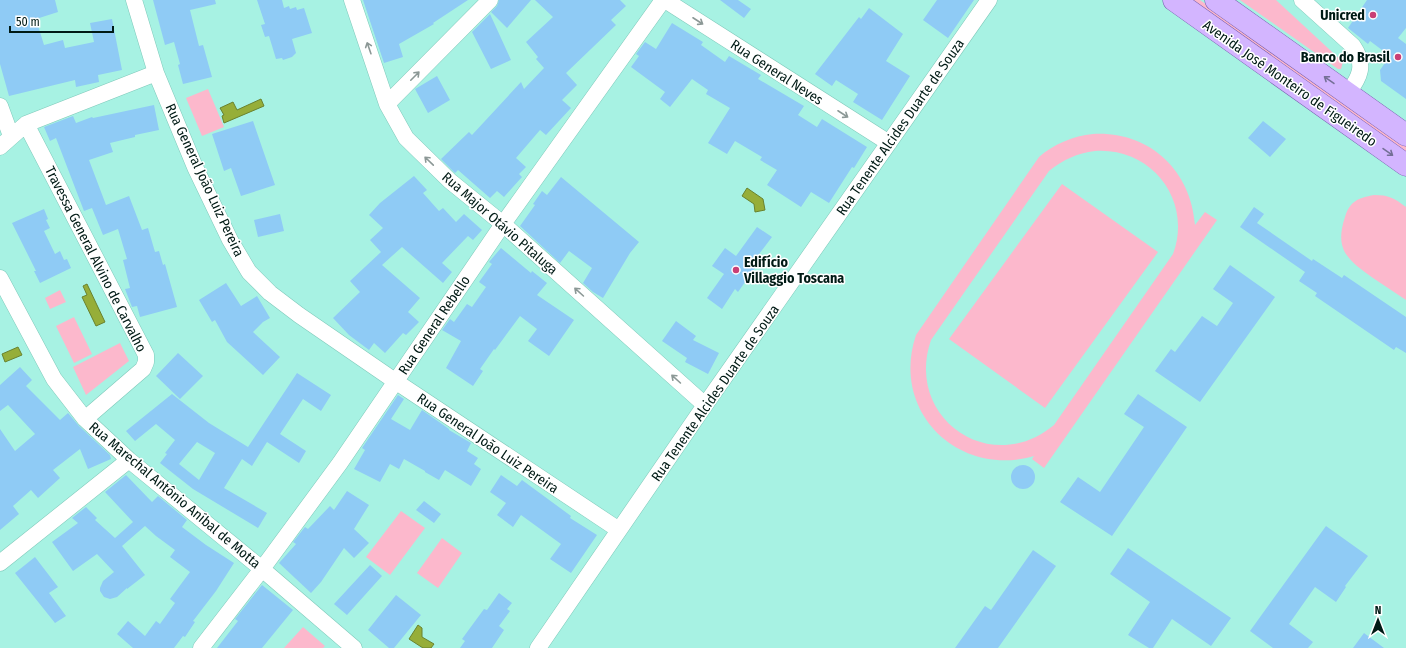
<svg xmlns="http://www.w3.org/2000/svg" width="1406" height="648" viewBox="0 0 1406 648" font-family="'Fira Sans Condensed',sans-serif">
<style>
.green{fill:#fcb8cc;fill-rule:evenodd}
.water{fill:#96ae39;stroke:#69822e}
.building{fill:#8fcbf5;fill-rule:evenodd}
.lines{fill:none;stroke-linecap:round;stroke-linejoin:round}
.street-casing{stroke:#7fc9ba;stroke-width:17}
.primary-casing{stroke:#765fad;stroke-width:23}
.street{stroke:#fff;stroke-width:16}
.primary{stroke:#d3b5ff;stroke-width:22}
.oneway{stroke:#8c9896}
.oneway2{stroke:#746f96}
.poi-dot{fill:#c93f76;stroke:#fff;stroke-width:1.5}
.labels{text-anchor:middle;stroke-width:3;stroke-linejoin:round;paint-order:stroke}
.poi-label{font-size:14px;font-weight:bold;fill:#001a15;stroke:#fff;text-anchor:end}
.street-label{font-size:14px;fill:#001a15;stroke:#fff}
</style>
<rect width="100%" height="100%" fill="#a7f2e3"/>
<path class="green" d="M1189,0H1200L1406,146V155Z
M1240,0H1276L1343,62L1341,69H1338Z
M208,89L224,127L202,136L186,98Z
M1093,134C1149,131 1191,170 1195,225L1205,212L1217,220L1044,468L1032,459L1034,456C959,478 890,412 916,335L1039,157C1054,144 1073,136 1093,134ZM1095,151C1151,147 1193,200 1173,254L1054,425C991,478 904,418 931,340L1049,171C1063,160 1077,153 1095,151Z
M1062,184L1158,252L1045,408L949,339Z
M1374,195C1389,195 1394,198 1406,207V300C1395,293 1384,285 1373,278C1348,260 1334,250 1345,217C1350,201 1358,198 1374,195Z
M60,290L66,302L50,309L45,298Z
M74,317L92,354L74,363L56,326Z
M120,343L129,361L86,395L73,367Z
M401,511L425,528L390,575L366,557Z
M442,538L462,553L438,588L417,573Z
M303,627L325,646L323,648H284Z"/>
<path class="water" d="M261,99L264,106L224,123L222,116L224,115L220,108L233,102L237,110Z
M747,188L763,199L765,210L755,212L754,204L742,196Z
M87,284L105,322L96,326L82,297L87,295L83,286Z
M18,347L22,355L5,362L2,354Z
M418,625L422,628V637L434,644L431,648H423L409,639Z"/>
<path class="building" d="M0,0H55L58,12L36,19L44,45L63,40L65,48L94,42L90,23L112,19L122,70L98,75L99,82L76,87L75,80L9,96L0,64Z
M153,0H215L216,4L190,10L199,46L203,45L212,77L183,84L178,65L180,64L174,42L165,45Z
M257,0H282L284,8L289,6L290,9L296,7L297,10L304,8L312,33L292,39L296,53L292,57L283,60L282,58L276,59L269,36L265,37L261,25L265,24Z
M363,0H468L433,23L434,24L399,44L403,57L384,63Z
M499,0H531L507,28L491,12L497,6Z
M535,0H620L626,6L611,20L616,25L566,73L577,85L562,100L571,108L546,135L540,130L516,158L526,167L519,174L522,177L504,197L497,191L490,198L458,170L455,173L441,159L469,132L472,135L521,82L524,89L544,68L536,59L538,57L526,42L553,17Z
M720,0H738L751,9L744,18Z
M937,0H974L948,38L923,20Z
M1367,0H1406V28L1398,38L1406,44V99L1381,81L1380,70L1390,56L1370,41L1368,44L1348,28Z
M869,8L903,34L886,61L910,76L882,120L853,102L858,94L836,80L832,86L815,74L859,17L861,19Z
M490,14L511,60L491,69L472,32Z
M672,23L703,42L701,45L725,62L729,56L761,75L758,79L804,106L798,115L817,127L822,119L867,147L854,168L852,167L829,203L811,192L801,207L767,185L777,170L760,160L762,157L735,141L727,154L708,143L730,108L706,94L708,90L692,79L670,107L660,99L665,92L631,67L639,56L636,54L645,42L656,49Z
M437,76L450,100L428,113L415,89Z
M154,105L159,130L135,135V137L110,143L113,152L89,160L106,205L129,196L142,230L148,228L155,252L159,251L163,265L165,264L177,307L140,317L137,306L132,307L125,289L130,288L123,260L127,259L118,229L103,235L92,208L84,211L56,138L50,141L44,127L73,116L76,123L92,117L93,118Z
M253,121L275,185L241,196L231,168L224,171L212,134Z
M1263,121L1286,139L1270,157L1248,138Z
M414,176L427,190L423,193L439,211L443,208L456,222L464,214L482,230L473,240L468,236L442,263L452,272L443,283L402,247L382,265L420,298L408,312L419,322L406,335L403,333L385,353L374,343L369,350L349,335L333,318L360,292L350,281L381,252L370,240L383,228L369,215L380,203Z
M561,177L639,242L630,253L603,298L593,292L583,283L592,268L569,251L560,263L520,226L535,205L533,204L542,191L547,195Z
M1254,207L1264,214L1257,223L1312,261L1313,259L1342,278L1344,275L1406,317V353L1396,347L1394,350L1315,296L1317,293L1299,281L1305,272L1240,227Z
M44,209L48,219L46,220L50,228L44,231L55,254L60,251L64,260L67,259L71,268L40,283L34,271H36L12,223Z
M280,214L284,231L258,237L254,220Z
M757,227L772,237L756,258L760,261L738,292L735,289L722,309L707,298L724,274L712,266L725,248L736,256Z
M501,248L531,273L532,271L547,283L537,295L574,320L549,356L528,341L537,329L520,316L495,350L494,349L480,369L483,371L473,386L446,368L461,341L442,330L450,319L454,322L467,304L472,307L486,287L479,282L492,264L489,262Z
M1230,265L1275,297L1200,402L1155,371L1171,349L1175,352L1202,316L1217,326L1233,303L1213,289Z
M226,283L241,306L257,296L270,318L263,322L253,332L280,357L263,375L227,342L215,320L212,322L199,300Z
M676,321L696,336L693,340L719,353L708,374L685,362L687,358L662,341Z
M178,353L203,376L180,399L156,376Z
M20,367L32,380L26,386L60,420L68,413L79,426L110,455L111,459L88,469L80,449L53,470L60,478L38,498L31,490L13,506L19,514L0,530V429L15,451L35,434L8,405L0,411V385Z
M297,373L331,395L321,411L303,399L280,434L306,451L299,463L267,442L252,466L242,459L224,488L267,513L258,528L193,489L160,463L167,454L165,453L175,440L156,424L135,441L126,431L172,394L209,423L248,447ZM197,442L215,453L199,480L179,464Z
M1138,394L1187,427L1112,536L1060,502L1078,477L1100,492L1144,427L1124,414Z
M398,395L404,399L391,419L410,430L422,410L449,429V430L471,443L467,451L478,458L474,464L481,469L471,486L445,470L439,480L425,472V471L404,459L399,469L390,464L380,482L354,469L365,450L362,448Z
M1011 477a12 12 0 1 1 24 0a12 12 0 1 1-24 0Z
M126,475L152,502L158,496L187,520L182,527L206,545L234,563L216,591L193,621L195,622L185,637L183,636L174,648H133L117,634L128,621L145,636L156,621L160,624L175,603L170,599L190,572L170,557L175,550L156,536L145,526L122,546L145,575L127,589V588L117,597L110,599L104,597L100,591V588L103,581L114,572L97,554L73,571L52,542L78,523L72,518L86,507L97,518L95,520L115,538L133,522L105,492Z
M501,475L517,486L522,480L571,516L570,518L597,535L571,573L550,559L561,544L521,515L513,527L497,515L506,503L490,492Z
M347,491L369,505L354,529L369,543L354,558L344,548L321,582L311,593L279,563L296,544L293,542L305,527L308,529L330,506L334,510Z
M424,501L441,514L434,523L416,510Z
M1326,526L1368,556L1345,586L1346,587L1336,602L1315,587L1289,624L1313,642L1308,648H1273L1250,631Z
M1128,548L1231,618L1211,646L1172,619L1153,648H1149L1128,635L1150,602L1110,574Z
M1033,550L1056,566L998,648H955L985,606L991,610Z
M35,557L58,587L49,593L66,616L55,623L15,573Z
M370,565L382,576L347,615L334,604Z
M262,585L293,610L262,648H217L238,621L235,619Z
M499,593L512,603L507,609L510,611L499,626L504,630L492,648H460L465,641L462,639L484,609L487,610Z
M396,595L421,615L394,648H389L368,630Z
M1364,633L1384,648H1353Z"/>
<g class="lines">
<defs>
<path id="street" d="M134,0L156,73L195,167L230,240L249,272L270,293L299,315L395,381L619,530
M352,0L387,104L406,138L450,181L503,224L705,405
M665,0L889,143
M1302,0L1353,46C1366,65 1360,77 1348,93
M387,104L490,0
M0,106L11,136
M26,124L146,355V362L143,369L85,419
M0,147L26,124L156,73
M0,278L54,379L85,419L129,460L262,569L354,648
M0,563L129,460
M201,648L262,569L340,463L503,224L663,0
M538,648L705,405L989,0"/>
<path id="primary" d="M1174,0L1406,165
M1216,0L1406,135"/>
</defs>
<use href="#street" class="street-casing"/>
<use href="#primary" class="primary-casing"/>
<use href="#street" class="street"/>
<use href="#primary" class="primary"/>
</g>
<defs><path id="oneway-shaft" d="M-6 0H5M1.5-3L5.5 0L1.5 3" fill="none" stroke-width="1.6" stroke-linecap="round" stroke-linejoin="round"/></defs>
<g class="oneway">
<use href="#oneway-shaft" transform="translate(698 21) rotate(33)"/>
<use href="#oneway-shaft" transform="translate(369 48) rotate(-109)"/>
<use href="#oneway-shaft" transform="translate(415 76) rotate(-45)"/>
<use href="#oneway-shaft" transform="translate(843 114) rotate(33)"/>
<use href="#oneway-shaft" transform="translate(429 161) rotate(-136)"/>
<use href="#oneway-shaft" transform="translate(579 292) rotate(-138)"/>
<use href="#oneway-shaft" transform="translate(676 379) rotate(-138)"/>
</g>
<g class="oneway2">
<use href="#oneway-shaft" transform="translate(1329 80) rotate(-145)"/>
<use href="#oneway-shaft" transform="translate(1388 152) rotate(35)"/>
</g>
<g class="poi-dot">
<circle cx="1373" cy="15" r="4"/>
<circle cx="1398" cy="57" r="4"/>
<circle cx="736" cy="270" r="4"/>
</g>
<g class="labels">
<g class="poi-label">
<text x="1365" y="20">Unicred</text>
<text x="1390" y="62">Banco do Brasil</text>
<text x="744" y="267" text-anchor="start">Edifício<tspan x="744" dy="16">Villaggio Toscana</tspan></text>
</g>
<g class="street-label">
<text transform="translate(777 72) rotate(33)" y="5">Rua General Neves</text>
<text transform="translate(1290 83) rotate(35)" y="5">Avenida José Monteiro de Figueiredo</text>
<text transform="translate(900 127) rotate(-55)" y="5">Rua Tenente Alcides Duarte de Souza</text>
<text transform="translate(205 180) rotate(65)" y="5">Rua General João Luiz Pereira</text>
<text transform="translate(500 223) rotate(41)" y="5">Rua Major Otávio Pitaluga</text>
<text transform="translate(96 259) rotate(63)" y="5">Travessa General Alvino de Carvalho</text>
<text transform="translate(434 325) rotate(-56)" y="5">Rua General Rebello</text>
<text transform="translate(715 393) rotate(-55)" y="5">Rua Tenente Alcides Duarte de Souza</text>
<text transform="translate(488 443) rotate(34)" y="5">Rua General João Luiz Pereira</text>
<text transform="translate(175 495) rotate(40)" y="5">Rua Marechal Antônio Aníbal de Motta</text>
</g>
</g>
<g transform="translate(1378 620)" stroke="#ffffff" stroke-width="3" paint-order="stroke">
<path d="M0-3L7 15L0 10L-7 15Z" fill="#001a15"/>
<text y="-6" font-size="11" font-weight="bold" text-anchor="middle" fill="#001a15">N</text>
</g>
<path d="M10 26v6h103v-6" fill="none" stroke="#001a15" stroke-width="2"/>
<text x="16" y="26" font-size="12" fill="#001a15" stroke="#ffffff" stroke-width="3" paint-order="stroke">50 m</text>
</svg>
